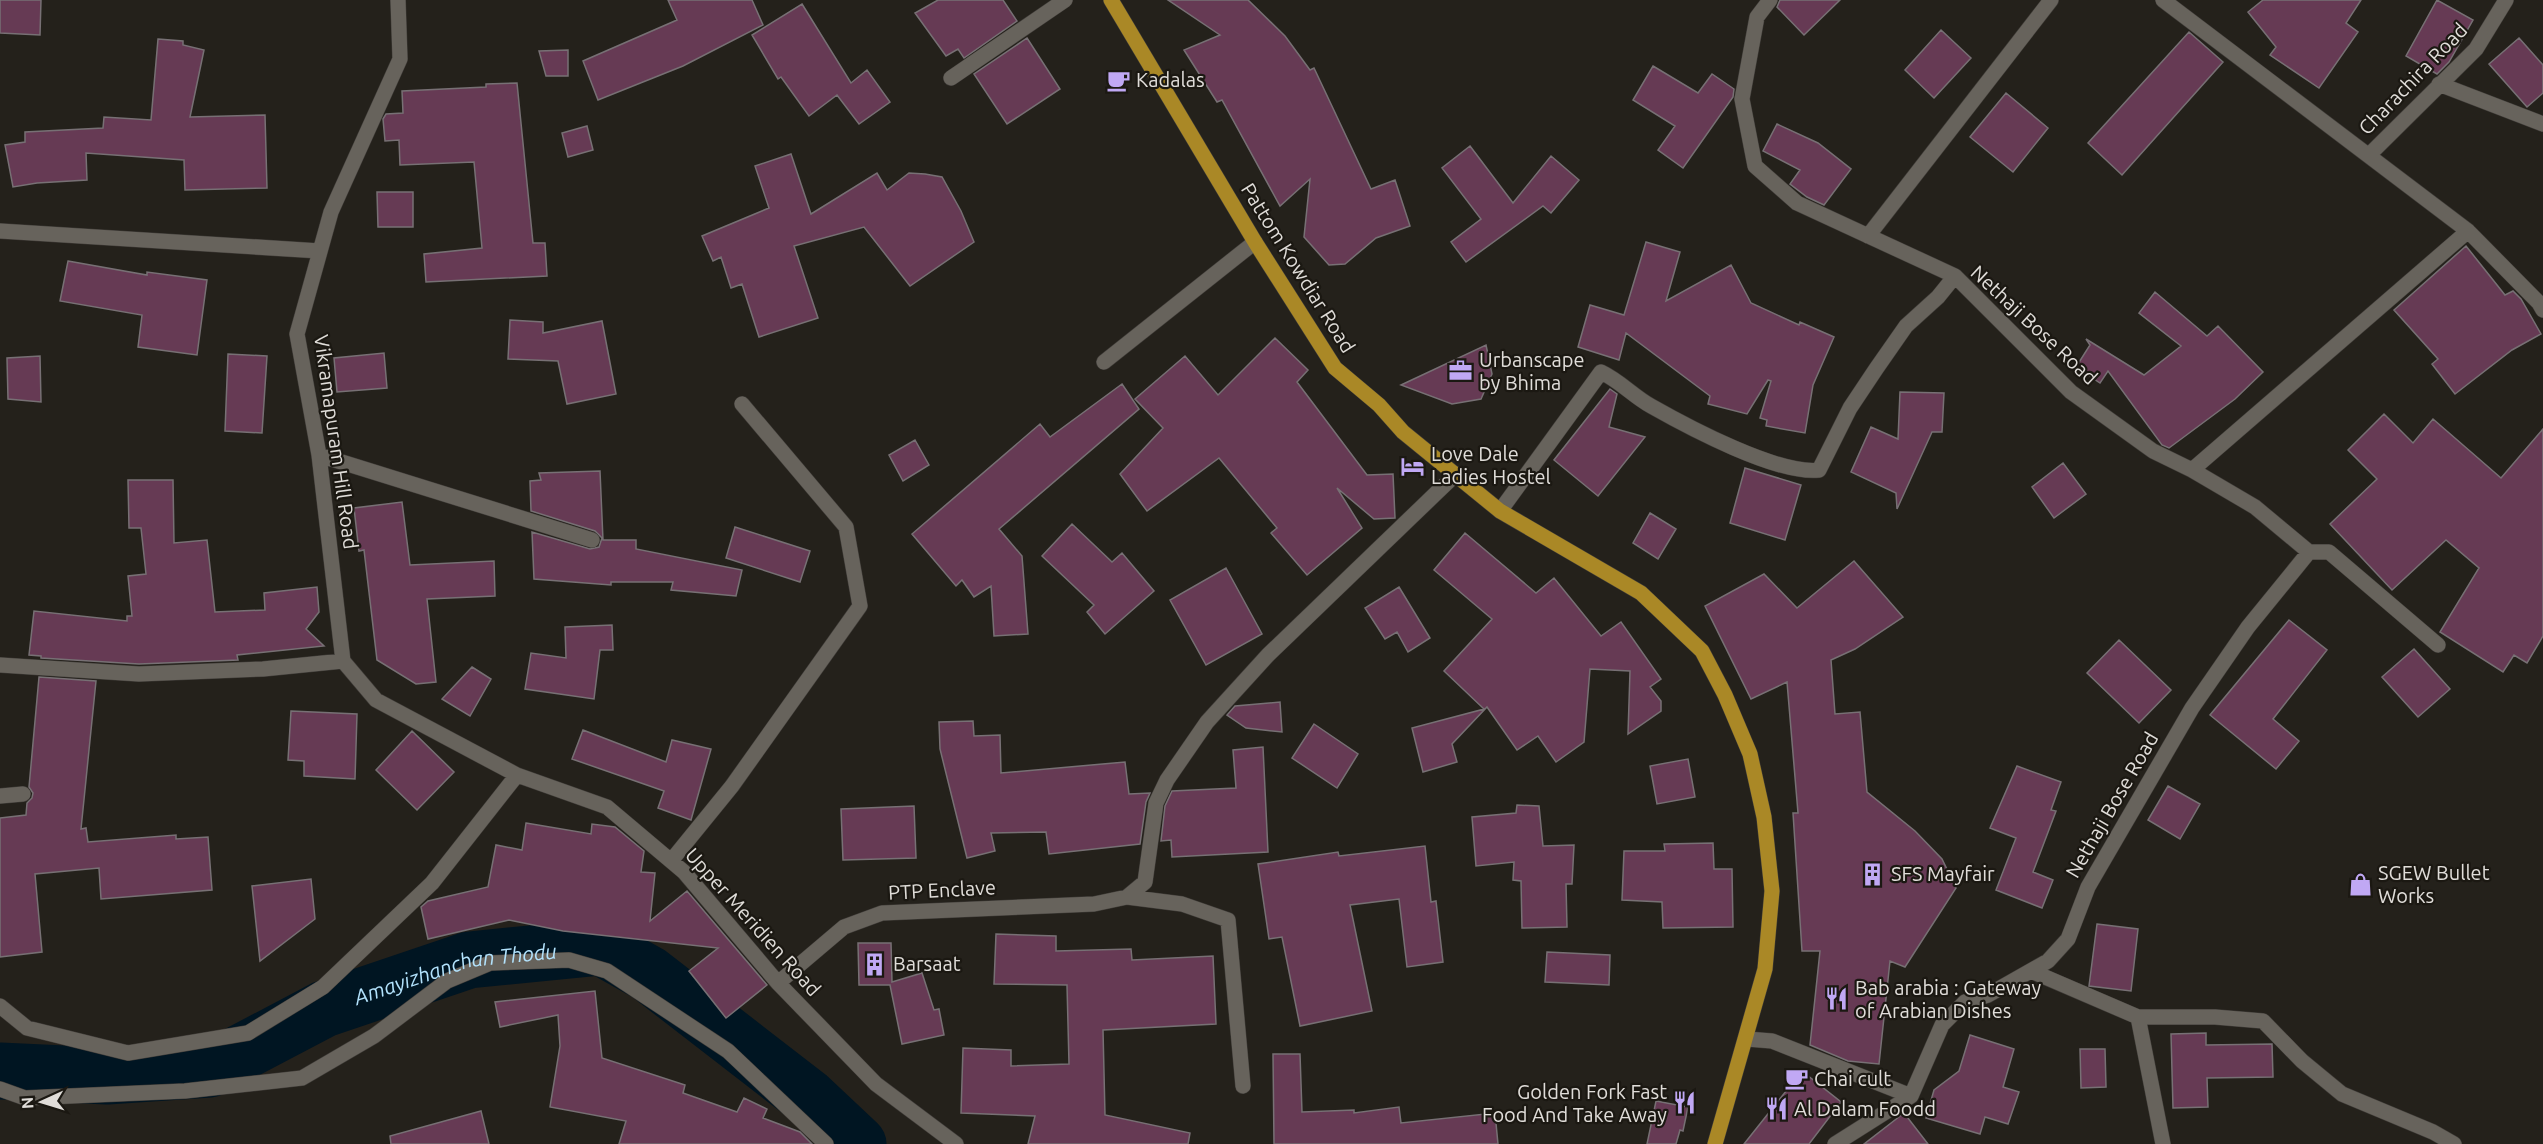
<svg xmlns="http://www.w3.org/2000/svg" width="2543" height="1144" viewBox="0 0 2543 1144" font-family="Ubuntu,sans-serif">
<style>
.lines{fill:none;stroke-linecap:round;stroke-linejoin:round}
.river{stroke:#001522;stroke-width:57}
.building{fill:#663a54;stroke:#777074;stroke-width:1.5}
.minor-casing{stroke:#403d39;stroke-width:16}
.major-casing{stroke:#403d39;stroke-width:16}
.minor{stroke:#67635c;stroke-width:15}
.major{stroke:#aa8826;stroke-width:15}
.labels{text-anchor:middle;stroke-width:4.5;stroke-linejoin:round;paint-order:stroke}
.street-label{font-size:20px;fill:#e0ddd9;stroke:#1b1812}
.poi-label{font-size:20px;fill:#e0ddd9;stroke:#1b1812;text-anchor:start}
.water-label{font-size:21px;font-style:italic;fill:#b2e2fc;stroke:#1b1812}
</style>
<rect width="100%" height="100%" fill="#24211b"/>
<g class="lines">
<path class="river" id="s1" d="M0,1071L107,1076L210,1069L324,1009L469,960L601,947L649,974L808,1097L858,1144"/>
</g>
<path class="building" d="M0,0H41L40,35L0,33Z
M668,0H752L763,25L683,66L598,100L583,61L677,20Z
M938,0H1003L1017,21L964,58L958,49L946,56L915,13Z
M1168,0H1248L1285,36L1310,70L1314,68L1371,189L1395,180L1410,226L1376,238L1345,264L1329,265L1304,237L1310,179L1280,206L1222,100L1217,102L1184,50L1220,35Z
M1780,0H1840L1804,35L1777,7Z
M2263,0H2361L2346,23L2358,32L2319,88L2270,55L2276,47L2248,12Z
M2437,0L2473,20L2449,62L2437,74L2406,56Z
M802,4L851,83L867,70L890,102L859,124L837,95L809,116L781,77L778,79L752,35Z
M1941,30L1971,58L1934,98L1905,70Z
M2189,32L2223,62L2122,175L2088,143Z
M1027,38L1060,89L1007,124L974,74Z
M2519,38L2543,65V93L2527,107L2489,64Z
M158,39L183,41V45L204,50L190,117L265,115L267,188L185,190L184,160L86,153L87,180L37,183L13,187L5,145L25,142V132L103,128L104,117L151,120Z
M568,50V76H546L539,51Z
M1653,66L1698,93L1712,74L1734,89L1733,97L1683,168L1658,150L1675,126L1633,100Z
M517,83L533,243H545L547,276L426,282L424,254L482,248L474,162L400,165L399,140L385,141L383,119L386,114L403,113L402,91L486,87V84Z
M2006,93L2048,128L2013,172L1970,137Z
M1777,124L1818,143L1851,169L1824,205L1807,197L1790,184L1800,170L1763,151Z
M587,126L593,150L568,157L562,133Z
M1470,146L1513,203L1551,156L1579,180L1551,213L1543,206L1466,262L1451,242L1481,219L1442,168Z
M791,154L811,214L877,173L887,190L909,173L925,174L942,177L961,211L974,242L910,286L864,227L794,246L818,318L759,337L742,284L731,288L721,257L713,261L702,236L769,208L755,166Z
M377,192H413V227H378Z
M1646,242L1680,252L1666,301L1731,265L1751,303L1799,325L1800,322L1834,337L1813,385L1805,433L1766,426L1767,420L1760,418L1771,381L1768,380L1747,414L1708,404L1710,396L1626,333L1619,360L1578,347L1590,305L1624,315Z
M2466,246L2505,295L2513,291L2521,299L2541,334L2512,350L2455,394L2432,364L2438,359L2394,310Z
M68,261L147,275V272L207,280L197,355L138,347L142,315L60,301Z
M2155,292L2207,336L2218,326L2263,372L2235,399L2169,448L2162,445L2108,371L2100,383L2076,367L2090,345L2086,339L2144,375L2181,346L2139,313Z
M510,320L543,322V333L602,321L616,394L567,404L558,361L508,359Z
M1275,338L1308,370L1297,382L1367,475L1393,474L1395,518L1374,519L1337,488L1362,528L1307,575L1271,533L1277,528L1219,458L1147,511L1120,474L1163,428L1135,399L1185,356L1218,395Z
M1486,345L1492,374L1481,399L1452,404L1401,385Z
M384,353L387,388L337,392L334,358Z
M228,354L267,356L262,433L225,431Z
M40,356L41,402L8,399L7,358Z
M1122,384L1139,409L999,529L1022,556L1028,634L994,636L991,586L974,597L962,580L956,586L912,534L1040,424L1050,437Z
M1610,389L1617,394L1609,427L1645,437L1598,496L1554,460Z
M1900,392L1944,393L1942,432H1932L1897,509L1896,493L1851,472L1871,427L1898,439Z
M2384,414L2413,443L2433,419L2501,478L2543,429V636L2527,663L2514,655L2503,672L2440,632L2479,568L2446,540L2392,590L2330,524L2377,479L2348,450Z
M915,440L929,465L903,481L889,455Z
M2063,463L2086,494L2054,518L2032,487Z
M1745,468L1801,485L1785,540L1730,523Z
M600,471L603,540H636V549L742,570L736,596L671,590L673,582H611V585L534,579L532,532L590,549L599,547L602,538L595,531L531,511L530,481L541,480L539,473Z
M128,480H173L174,543L207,540L215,612L265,610L264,593L317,587L319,612L306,629L324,646L237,655L238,660L139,664L41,658V656L29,655L34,611L127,621V616H132L128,576L146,574L141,528H129Z
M402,502L410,565L494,561L495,596L427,599L436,682L416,684L377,660L364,550L359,551L354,508Z
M1650,513L1676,529L1658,559L1633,543Z
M1072,524L1112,562L1122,553L1154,591L1105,634L1087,612L1094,605L1042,556Z
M735,527L810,551L800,582L726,558Z
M1465,533L1536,593L1554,578L1601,636L1621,622L1661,679L1650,687L1661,701V711L1628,734L1630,671L1590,669L1584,742L1556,762L1538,736L1517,750L1487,707L1452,744L1457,762L1423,772L1412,728L1484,709L1444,671L1492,619L1434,570Z
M1854,561L1903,617L1855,649L1831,660L1835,714L1860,712L1867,792L1915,831L1942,859L1956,888L1905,967L1890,961L1879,1064L1848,1061L1810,1045L1820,951H1802L1793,813H1798L1787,682L1751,699L1705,606L1764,574L1797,608Z
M1226,568L1262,634L1206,665L1170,600Z
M1399,587L1430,638L1408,652L1397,632L1385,639L1365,608Z
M2289,620L2327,650L2273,719L2299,741L2276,769L2210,715Z
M612,625L613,650H600L594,699L525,689L531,653L566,658L565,627Z
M2119,640L2171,690L2139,723L2087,673Z
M2414,649L2450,689L2418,717L2382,677Z
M472,667L491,679L470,716L442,699Z
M39,677L96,681L81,829L86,828L88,842L176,835V839L208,837L212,890L101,899L99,868L35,874L42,952L0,957V818L26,815L27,803L32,798L33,793L29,787Z
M1280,702L1282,732L1246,728L1227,715L1235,706Z
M291,711L357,714L355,779L304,776V761L288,760Z
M973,721L974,736L1000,735L1001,773L1125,762L1129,794L1150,793L1146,802L1140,844L1049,854L1046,832L991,833L995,851L967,858L940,749L939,722Z
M1314,724L1358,754L1337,788L1292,758Z
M583,730L666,762L672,740L711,749L691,820L658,808L664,791L572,759Z
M412,731L454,772L417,810L376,770Z
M1263,747L1268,852L1172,857L1171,840L1161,841L1165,806L1172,791L1236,788L1233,750Z
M1688,759L1695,797L1657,804L1650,766Z
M2017,766L2061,782L2051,810L2056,811L2033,872L2053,880L2042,908L1996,890L2016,838L1990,828Z
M2168,786L2200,804L2180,839L2148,820Z
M1517,805L1539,806L1543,846L1574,845L1572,884H1566L1567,927L1522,928L1521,881L1513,880L1514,862L1476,866L1472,817L1516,813Z
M914,806L916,858L843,860L841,809Z
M526,823L591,834L592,824L615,827L644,851L641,872L655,873L650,921L687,891L767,985L726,1018L689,971L718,948L563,931L509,920L428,939L421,907L428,901L488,887L496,845L522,850Z
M1713,843L1714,869H1732L1733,927L1663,928L1662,902L1622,900L1624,851H1665L1664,844Z
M1425,846L1431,902L1436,901L1443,962L1407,967L1399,899L1350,905L1372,1011L1300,1026L1282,937L1269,939L1258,864L1338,852L1339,856Z
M311,879L315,919L260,961L252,886Z
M2097,924L2138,929L2131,991L2089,986Z
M996,934L1056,936V951L1131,949L1132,960L1213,956L1216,1024L1103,1030L1105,1115L1190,1133L1188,1144H1028L1035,1116L961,1113L963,1048L1011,1050V1066L1069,1064L1067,985L994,984Z
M858,943H891L892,982L922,973L934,1010L939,1009L944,1035L902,1044L890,985H859Z
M1547,952L1610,955L1609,985L1545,982Z
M595,991L602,1058L685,1085L683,1093L737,1112L744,1098L767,1109L763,1118L800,1132L812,1144H619L626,1121L550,1107L560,1046L558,1015L500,1027L495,1002Z
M2206,1033V1045L2272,1044L2273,1077L2207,1078L2208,1107L2173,1108L2171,1034Z
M1970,1035L2014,1049L2003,1087L2019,1092L2008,1124L1985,1117L1980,1134L1926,1118L1934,1090L1959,1071Z
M2080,1049H2105L2106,1087L2081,1088Z
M1273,1054H1300L1302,1112L1354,1110V1113L1399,1107L1401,1123L1495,1113L1498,1144H1274Z
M1802,1071L1841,1102L1809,1144H1744Z
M1656,1101L1688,1107L1683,1131L1680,1130L1676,1144H1647Z
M481,1111L489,1144H391L390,1136Z
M1904,1113L1928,1144H1864Z"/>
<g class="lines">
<defs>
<path id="minor" d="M398,0L400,59L331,212L297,334L319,455L343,661L376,700L517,775
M1770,0L1757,17L1742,99L1755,166L1797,203L1955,276
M2163,0L2468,231L2539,303L2543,310
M951,78L1065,0
M2439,84L2543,124
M2369,155L2476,49L2506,0
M0,231L320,251
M1868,236L2051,0
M1104,362L1255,242
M319,455L592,540
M1500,511L1601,372C1620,381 1633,396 1651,406C1688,427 1778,475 1819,470L1850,408L1876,369L1906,326L1938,297L1955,276L2071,392L2153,451L2192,470
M2309,552H2329L2438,645
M0,665L139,674L263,669L343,661
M0,796L23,794
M671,861L732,786L860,606L846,527L742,404
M1127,897L1182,904L1228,920L1243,1086
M2031,971L2138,1017L2163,1144
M778,983L844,927L882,913L1094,904L1127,897L1145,882L1156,803L1167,780L1207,722L1268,655L1456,474
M0,1006L27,1028L128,1053L248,1033L323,987L432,883L517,775L607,807L684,872L778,983L876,1084L956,1144
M2138,1017H2215L2263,1021L2302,1061L2342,1094L2433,1132L2454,1144
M1747,1039L1772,1041L1911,1096
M0,1089L25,1098L185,1091L302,1078L374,1036L447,981L490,963L569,960L607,971L728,1051L826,1144
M1835,1144L1911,1096L1942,1025L1965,1002L1988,995L2048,961L2068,939L2088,887L2192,708L2248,627L2309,552L2255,507L2192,470L2468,231"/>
<path id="major" d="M1111,0L1255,242L1335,368L1379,405L1403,432L1500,511L1641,593L1702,651L1725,695L1750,754L1764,817L1772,891L1765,969L1715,1144"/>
</defs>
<use href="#minor" class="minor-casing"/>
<use href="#major" class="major-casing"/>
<use href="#minor" class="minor"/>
<use href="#major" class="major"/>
</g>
<defs>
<symbol id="cafe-bare" viewBox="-9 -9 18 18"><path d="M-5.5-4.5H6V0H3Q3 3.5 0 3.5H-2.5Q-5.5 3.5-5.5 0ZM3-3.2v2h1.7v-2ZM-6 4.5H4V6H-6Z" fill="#c0a8f4" stroke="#1b1812" stroke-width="2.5" paint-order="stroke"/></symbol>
<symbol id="office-bare" viewBox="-9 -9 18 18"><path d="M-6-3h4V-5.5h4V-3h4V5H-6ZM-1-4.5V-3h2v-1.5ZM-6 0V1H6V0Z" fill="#c0a8f4" stroke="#1b1812" stroke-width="2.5" paint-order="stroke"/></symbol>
<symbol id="hotel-bare" viewBox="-9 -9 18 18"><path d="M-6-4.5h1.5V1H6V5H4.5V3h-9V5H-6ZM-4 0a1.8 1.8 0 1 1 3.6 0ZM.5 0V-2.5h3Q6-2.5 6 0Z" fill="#c0a8f4" stroke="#1b1812" stroke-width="2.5" paint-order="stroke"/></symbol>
<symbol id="building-bare" viewBox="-9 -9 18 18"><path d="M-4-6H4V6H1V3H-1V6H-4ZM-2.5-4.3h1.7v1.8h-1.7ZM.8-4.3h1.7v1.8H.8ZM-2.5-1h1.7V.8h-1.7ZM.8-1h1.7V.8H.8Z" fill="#c0a8f4" stroke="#1b1812" stroke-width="2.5" paint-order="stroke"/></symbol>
<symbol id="shop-bare" viewBox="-9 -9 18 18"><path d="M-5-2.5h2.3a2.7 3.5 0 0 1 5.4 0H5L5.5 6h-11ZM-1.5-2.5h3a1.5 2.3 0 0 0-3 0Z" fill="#c0a8f4" stroke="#1b1812" stroke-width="2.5" paint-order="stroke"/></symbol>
<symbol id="restaurant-bare" viewBox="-9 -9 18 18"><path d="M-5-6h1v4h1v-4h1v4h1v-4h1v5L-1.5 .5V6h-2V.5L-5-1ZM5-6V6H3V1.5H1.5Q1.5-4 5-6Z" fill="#c0a8f4" stroke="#1b1812" stroke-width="2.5" paint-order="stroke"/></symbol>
</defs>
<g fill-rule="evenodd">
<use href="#cafe-bare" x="1102" y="64" width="33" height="33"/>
<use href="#office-bare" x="1444" y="354" width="33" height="33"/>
<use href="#hotel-bare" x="1396" y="450" width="33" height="33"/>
<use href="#building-bare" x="1856" y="858" width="33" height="33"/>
<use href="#shop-bare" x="2344" y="868" width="33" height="33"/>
<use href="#building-bare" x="858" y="948" width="33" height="33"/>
<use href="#restaurant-bare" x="1820" y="982" width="33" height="33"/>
<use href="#cafe-bare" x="1780" y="1062" width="33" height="33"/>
<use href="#restaurant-bare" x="1668" y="1086" width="33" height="33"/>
<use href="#restaurant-bare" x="1760" y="1092" width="33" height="33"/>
</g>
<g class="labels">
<g class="street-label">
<text transform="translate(2413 79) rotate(-46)" y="7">Charachira Road</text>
<text transform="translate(1298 268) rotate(58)" y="7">Pattom Kowdiar Road</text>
<text transform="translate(2034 325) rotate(43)" y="7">Nethaji Bose Road</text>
<text transform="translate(336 442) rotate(82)" y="7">Vikramapuram Hill Road</text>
<text transform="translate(2112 805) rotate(-60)" y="7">Nethaji Bose Road</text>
<text transform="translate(942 890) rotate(-3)" y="7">PTP Enclave</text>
<text transform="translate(753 922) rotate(48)" y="7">Upper Meridien Road</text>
</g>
<g class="poi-label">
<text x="1136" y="87">Kadalas</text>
<text x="1479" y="367">Urbanscape<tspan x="1479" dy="23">by Bhima</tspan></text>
<text x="1431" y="461">Love Dale<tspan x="1431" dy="23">Ladies Hostel</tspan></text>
<text x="2378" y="880">SGEW Bullet<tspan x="2378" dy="23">Works</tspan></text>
<text x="1891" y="881">SFS Mayfair</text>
<text x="893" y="971">Barsaat</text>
<text x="1855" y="995">Bab arabia : Gateway<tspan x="1855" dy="23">of Arabian Dishes</tspan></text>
<text x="1814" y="1086">Chai cult</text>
<text x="1667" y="1099" text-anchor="end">Golden Fork Fast<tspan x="1667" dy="23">Food And Take Away</tspan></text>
<text x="1794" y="1116">Al Dalam Foodd</text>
</g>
<g class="water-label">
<text dy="7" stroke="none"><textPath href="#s1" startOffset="476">Amayizhanchan Thodu</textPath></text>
</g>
</g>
<g transform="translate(42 1102) rotate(266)" stroke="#1b1812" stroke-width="4.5" paint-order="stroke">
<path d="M0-4.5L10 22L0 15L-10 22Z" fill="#e0ddd9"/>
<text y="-9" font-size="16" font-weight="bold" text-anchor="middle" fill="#e0ddd9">N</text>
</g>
</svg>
